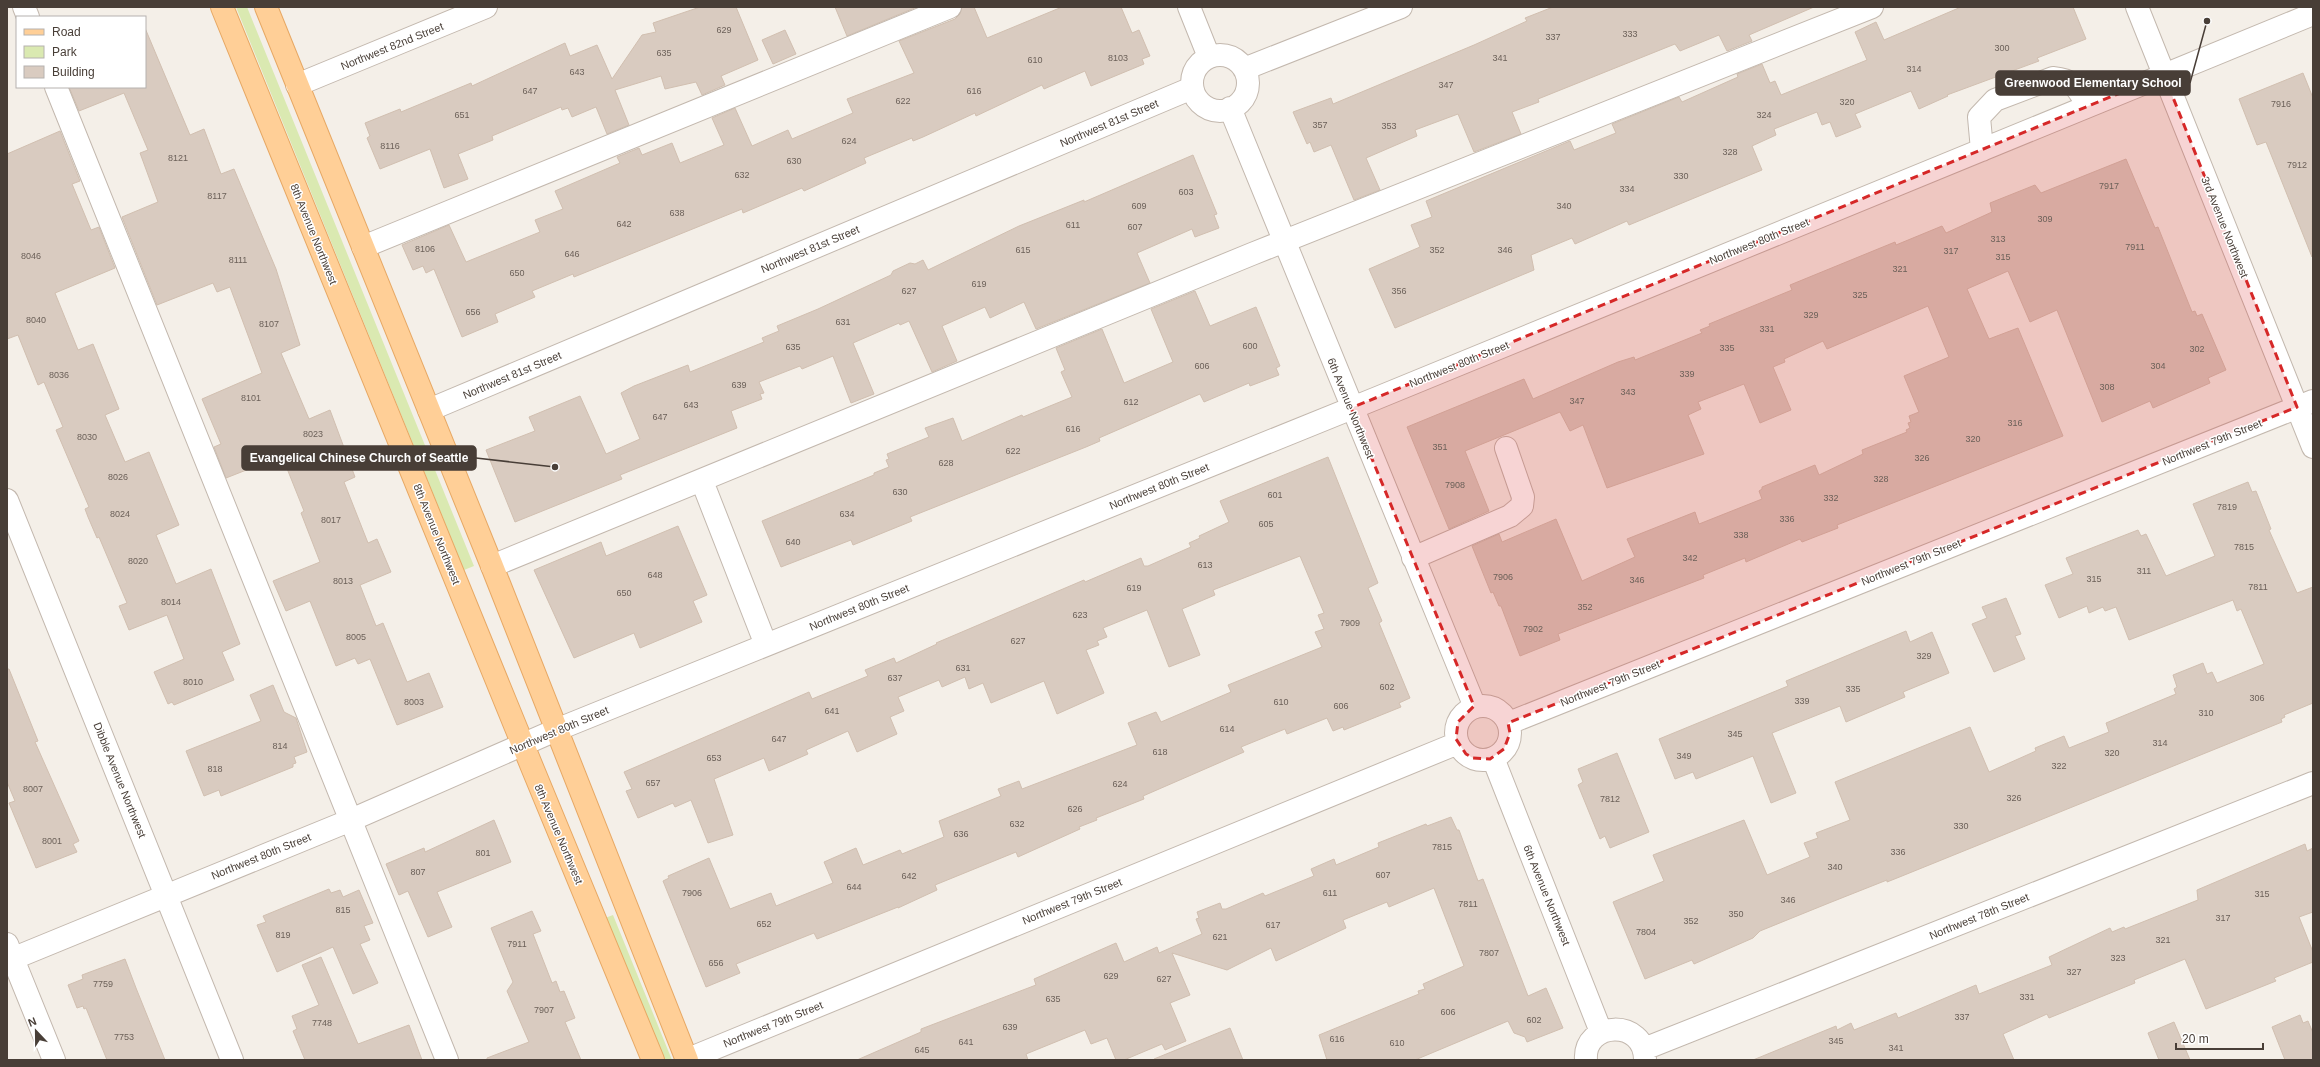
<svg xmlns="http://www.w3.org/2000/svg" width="2320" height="1067" viewBox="0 0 2320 1067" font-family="Helvetica,sans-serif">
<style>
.green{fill:#dae9b1}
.building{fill:#d9cbc0;stroke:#d1bfb0}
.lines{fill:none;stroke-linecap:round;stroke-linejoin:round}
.minor-casing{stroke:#c3b8ae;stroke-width:24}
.major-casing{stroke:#e7a864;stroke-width:24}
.minor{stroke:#fff;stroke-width:22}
.major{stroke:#ffcf97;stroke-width:22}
.marked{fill:#d62828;fill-opacity:0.2;stroke:#d62828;stroke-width:3;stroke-dasharray:8 5;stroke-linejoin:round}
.labels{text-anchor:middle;stroke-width:3;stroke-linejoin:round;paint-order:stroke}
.number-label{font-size:9px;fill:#6c6159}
.street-label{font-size:11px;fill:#483e37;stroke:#fff}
.leader{fill:none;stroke:#483e37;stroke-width:1.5}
.callout-dot{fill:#483e37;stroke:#fff;stroke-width:1.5}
.callout{fill:#483e37;stroke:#483e37;stroke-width:1.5}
.callout-label{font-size:12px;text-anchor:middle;font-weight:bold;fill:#fff}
</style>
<rect width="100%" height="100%" fill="#f4efe8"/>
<path class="green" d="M236,7H247L474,566L464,570Z
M613,915L672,1060H663L605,918Z"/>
<path class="building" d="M700,7H736L758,60L721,76L725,85L702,95L696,82L665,89L661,76L615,90L629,125L607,134L596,107L572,117L568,108L562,110L561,107L492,136L493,140L458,154L468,179L444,188L430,149L380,169L367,138L370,136L365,123L400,109L401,112L471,83L472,86L565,43L570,56L597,45L612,79L642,35L656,32L653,23Z
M835,7H917L847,36Z
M962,7H974L987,38L1062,7H1121L1132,33L1139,30L1150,56L1142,59L1144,64L1091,86L1085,71L1044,89L1042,85L976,116L975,113L923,137L913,141L912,138L864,158L866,163L804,191L802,188L743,213L742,209L574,277L573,274L532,291L535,297L495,314L498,322L462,337L434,269L426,273L423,266L413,270L402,245L449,225L466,262L540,232L535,220L563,209L555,191L620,163L617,157L639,148L642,155L672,143L680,163L724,145L712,118L735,108L752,146L788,130L792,139L853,113L847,99L914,73L899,41L955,19L960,14Z
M1553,7H1814L1749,35L1752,41L1727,51L1719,35L1680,51L1675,44L1538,99L1539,102L1512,112L1521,134L1474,152L1458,114L1415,130L1417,136L1366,158L1380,190L1354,200L1331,145L1314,152L1310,142L1307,144L1293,112L1331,98L1333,104L1474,45L1527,21L1525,18Z
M1961,7H2073L2086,39L2037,58L2039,61L1947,95L1948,96L1919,109L1911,91L1855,114L1861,127L1836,137L1830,122L1822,125L1817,112L1774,129L1776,135L1752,146L1762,170L1629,225L1627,221L1575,244L1572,238L1531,255L1534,270L1395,328L1369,269L1420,247L1411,225L1432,217L1426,201L1570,141L1574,150L1616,133L1612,124L1679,97L1682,102L1738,77L1737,74L1762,64L1770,83L1775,81L1781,95L1867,60L1855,32L1876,22L1884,40Z
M145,28L190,135L204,129L221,174L234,169L276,269L300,345L281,353L309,419L330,410L355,477L344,482L368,543L377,539L391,572L360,585L376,626L383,623L407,682L429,673L443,707L397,725L370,659L358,664L355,658L336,666L310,601L286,611L273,581L320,562L301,513L304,511L282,456L226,478L214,447L221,444L202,399L262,373L230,287L217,292L213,283L157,305L122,217L158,202L140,153L148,150L124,93L79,111L69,87H145Z
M785,30L796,54L773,64L762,40Z
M2303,73L2313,98L2312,257L2266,142L2257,145L2239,99Z
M60,131L80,181L72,184L91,230L99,227L115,268L55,293L78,350L93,344L119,409L105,415L125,462L149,452L179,525L156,535L176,584L211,569L240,644L222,652L234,680L174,705L172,702L168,704L154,672L184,659L167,615L129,630L119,606L127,603L99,537L97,538L88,517L85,509L89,507L56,430L63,427L44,382L38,385L18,335L7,339V154Z
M1193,155L1217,214L1214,215L1219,228L1195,237L1192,229L1137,253L1150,283L1036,329L1024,302L990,318L985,307L942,326L957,361L932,372L909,321L900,325L899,323L853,343L874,394L851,403L833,356L802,369L800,366L759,382L764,393L760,394L762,399L731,411L737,428L620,475L622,479L515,522L486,450L535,431L529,417L580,396L606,454L640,439L621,393L634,386L688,365L690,372L764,342L762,338L779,331L777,326L818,309L891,275L893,271L910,263L915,264L923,260L928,270L1019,226L1084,200V202Z
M2126,159L2155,228L2158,227L2192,312L2195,311L2197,316L2202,314L2226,370L2208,378L2210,383L2153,408L2150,401L2102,422L2057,310L2030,322L2008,271L1967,289L1989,339L2018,328L2063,436L1837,525L1838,528L1802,542L1800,539L1746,562L1745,558L1703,575L1704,578L1558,634L1560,640L1520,656L1501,606H1499L1493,592L1491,593L1472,546L1499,534L1502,542L1556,519L1582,581L1635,557L1627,539L1695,512L1699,524L1762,499L1759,491L1762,489V487L1815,465L1819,475L1863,454L1862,450L1907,432L1906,430L1910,428L1908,423L1911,422L1909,416L1919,412L1904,376L1949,357L1928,306L1827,349L1823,341L1784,359L1785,362L1773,367L1791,410L1760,423L1744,384L1698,402L1701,409L1688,415L1704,454L1607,488L1583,425L1570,431L1560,412L1465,451L1489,511L1449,529L1407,427L1524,379L1533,399L1618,362L1634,357L1635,360L1702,333L1700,330L1710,326L1709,324L1792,290L1790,285L1895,242L1896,245L1942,226L1946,233L1992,212L1990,203L2035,185L2041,193Z
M1195,291L1210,326L1256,307L1280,366L1276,368L1279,375L1250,386L1249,383L1204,402L1200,394L1099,438L1100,441L1086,447L910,517L912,521L853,545L851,540L781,567L762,521L874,475V473L889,467L886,460L889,459L887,454L929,437L925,428L953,418L962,441L1022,415L1023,417L1072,397L1061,372L1065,370L1056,348L1102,329L1124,383L1173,362L1151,309Z
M1328,457L1378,583L1368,588L1382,621L1379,623L1410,698L1399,703L1401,707L1344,730L1343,727L1333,731L1327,718L1287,734L1285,729L1241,747L1244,752L1143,796L1144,799L1096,818L1097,820L1079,827L1080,829L1018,857L1016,852L935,885L937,890L898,908V907L817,939L814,933L736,964L740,973L706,987L663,881L669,878L668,876L709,858L730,909L771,893L776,906L833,883L824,862L856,848L863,865L900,850L902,854L944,837L939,821L1001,796L998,789L1019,781L1022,789L1137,745L1128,723L1156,712L1161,722L1231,692L1228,685L1322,647L1315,632L1324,629L1318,615L1324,613L1300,556L1213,590L1215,595L1182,609L1200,655L1169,667L1147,610L1103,628L1107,637L1097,641L1099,645L1086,650L1104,693L1057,714L1044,681L991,703L983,683L969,689L965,677L942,687L939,680L898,697L904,711L890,717L897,734L857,752L848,731L806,750L808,754L769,771L764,758L714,779L733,835L708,843L691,800L675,807L673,803L638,818L626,791L632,789L624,772L809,692L812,699L868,676L865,670L894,658L896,663L937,644L936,643L1084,580L1085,582L1141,558L1144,566H1148L1191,547L1189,543L1200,538L1199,536L1229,522L1220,501Z
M2248,482L2252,492L2256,491L2271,529L2269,530L2297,593L2313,587V703L2284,715L2285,717L2281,719L2282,722L1902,876L1887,882V880L1829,903L1760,931L1753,938L1694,964L1692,960L1645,979L1613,902L1664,881L1653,855L1744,820L1767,875L1810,857L1804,843L1818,838L1816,833L1850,820L1835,782L1970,727L1989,772L2036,751L2035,748L2064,736L2069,748L2109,732L2106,723L2176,694L2174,689L2177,687L2173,675L2203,663L2207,674L2212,672L2217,683L2264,664L2241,609L2237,611L2233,600L2129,640L2116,607L2105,611L2103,607L2089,613L2087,606L2059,618L2045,585L2073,574L2066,558L2138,530L2141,536L2146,534L2166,576L2215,556L2193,504Z
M678,526L707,595L693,601L702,622L640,648L634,633L574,658L534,570L601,542L606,556Z
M2006,598L2021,634L2015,636L2025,659L1994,672L1972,624L1987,618L1982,607Z
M1906,631L1910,642L1932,632L1949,673L1903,692L1905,697L1846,722L1840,706L1772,733L1796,793L1771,803L1753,756L1696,779L1693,772L1675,779L1659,739L1788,686L1786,681Z
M7,669H9L38,741L35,742L79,841L73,844L77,852L36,868L9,803L15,801L7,782Z
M273,685L284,712L296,718L307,752L294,757L296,763L293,764V767L221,796L219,790L204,796L186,751L261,721L250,695Z
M1617,753L1649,832L1610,848L1605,836L1600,839L1578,785L1583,782L1578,769Z
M1451,817L1457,830H1459L1478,881L1483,879L1528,996L1546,988L1563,1028L1527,1042L1525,1037L1514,1033L1508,1021L1415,1060H1327L1319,1035L1419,994L1418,991L1425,989L1423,984L1464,966L1434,888L1389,907L1387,902L1343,920L1346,928L1276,961L1271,948L1227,970L1172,953L1190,995L1170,1003L1186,1041L1165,1050L1162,1044L1124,1060H1116L1107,1038L1091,1044L1085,1030L1026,1054L1028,1060H857L921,1032V1029L1036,985L1034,979L1116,943L1124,962L1157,947L1159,953L1202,934L1196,919L1199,918L1197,912L1220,903L1222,909H1226L1263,893L1265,896L1314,876L1311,869L1334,859L1336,865L1379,847L1378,843L1426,824L1427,826Z
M494,820L511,862L437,892L452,927L428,937L408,891L399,895L386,864L424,848L425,852Z
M2305,844L2307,851L2313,848V912L2299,917L2313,952V962L2274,978L2276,981L2206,1009L2185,959L2134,980L2135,983L2049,1018L2047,1014L2003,1034L2014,1060H1753L1836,1026L1837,1030L1851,1023L1854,1030L1896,1013L1898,1018L1976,985L1979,994L2052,965L2049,957L2110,928L2112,932L2124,927L2125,929L2198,900L2197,890Z
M329,889L331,893L340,890L343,897L359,890L373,923L364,926L370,940L360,944L378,983L353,994L333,947L277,972L257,925L266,922L263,916Z
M532,911L541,931L533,934L552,983L556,981L560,992L564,991L575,1018L565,1022L581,1060H487V1058L529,1042L507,991L513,982L491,928Z
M321,957L358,1044L409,1025L422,1060H305L293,1031L297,1029L292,1016L319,1005L302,965Z
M125,959L136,988L165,1060H107L86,1008L84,1009L83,1006L77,1008L68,985L83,979L82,975Z
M2300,1015L2303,1023L2308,1021L2313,1033V1060H2285L2272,1027Z
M2174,1022L2190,1060H2159L2148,1033Z
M1230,1028L1243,1060H1155L1154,1059Z"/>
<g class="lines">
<defs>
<path id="minor" d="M24,7L28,17
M1189,7L1209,57
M2137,7L2313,447
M1192 83a28 28 0 1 1 56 0a28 28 0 1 1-56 0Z
M1244,69L1401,7
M297,85L486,7
M56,87L447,1060
M1230,108L1475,707
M1982,150L1979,117L1995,100L2053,78C2075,80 2077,88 2088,106
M363,247L950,7
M429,410L1192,88
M702,481L766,645
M7,500L232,1060
M1413,558L1510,516L1522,506L1523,497L1506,448
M492,566L1252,254L1872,7
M1456 733a27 27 0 1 1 54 0a27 27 0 1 1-54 0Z
M1509,723L2313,401
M1493,758L1601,1032
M7,944L54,1060
M7,961L351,820L556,730L1377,398L2313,14
M1644,1049L2313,783
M686,1060L1458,743
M1586,1060C1583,1021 1645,1018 1645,1060"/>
<path id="major" d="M222,7L532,767L653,1060
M266,7L492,566L687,1060"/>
</defs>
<use href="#minor" class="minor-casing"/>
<use href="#major" class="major-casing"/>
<use href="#minor" class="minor"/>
<use href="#major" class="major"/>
</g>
<path class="marked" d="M2164,75L2297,407L1508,723L1510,733L1504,749L1490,759L1473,758L1466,754L1456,739L1458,722L1474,706L1351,408Z"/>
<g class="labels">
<g class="number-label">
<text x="724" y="33">629</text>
<text x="1630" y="37">333</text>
<text x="1553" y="40">337</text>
<text x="2002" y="51">300</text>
<text x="664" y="56">635</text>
<text x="1118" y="61">8103</text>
<text x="1500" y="61">341</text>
<text x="1035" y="63">610</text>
<text x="1914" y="72">314</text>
<text x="577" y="75">643</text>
<text x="1446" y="88">347</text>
<text x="530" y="94">647</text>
<text x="974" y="94">616</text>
<text x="903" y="104">622</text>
<text x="1847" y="105">320</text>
<text x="2281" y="107">7916</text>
<text x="462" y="118">651</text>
<text x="1764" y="118">324</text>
<text x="1320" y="128">357</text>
<text x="1389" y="129">353</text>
<text x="849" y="144">624</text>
<text x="390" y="149">8116</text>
<text x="1730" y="155">328</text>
<text x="178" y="161">8121</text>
<text x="794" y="164">630</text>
<text x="2297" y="168">7912</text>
<text x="742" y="178">632</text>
<text x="1681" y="179">330</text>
<text x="2109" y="189">7917</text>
<text x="1627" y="192">334</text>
<text x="1186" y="195">603</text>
<text x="217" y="199">8117</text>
<text x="1139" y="209">609</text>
<text x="1564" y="209">340</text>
<text x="677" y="216">638</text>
<text x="2045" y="222">309</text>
<text x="624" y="227">642</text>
<text x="1073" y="228">611</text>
<text x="1135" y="230">607</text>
<text x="1998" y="242">313</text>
<text x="2135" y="250">7911</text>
<text x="425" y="252">8106</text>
<text x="1023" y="253">615</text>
<text x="1437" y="253">352</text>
<text x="1505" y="253">346</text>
<text x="1951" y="254">317</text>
<text x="572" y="257">646</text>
<text x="31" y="259">8046</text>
<text x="2003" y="260">315</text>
<text x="238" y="263">8111</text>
<text x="1900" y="272">321</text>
<text x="517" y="276">650</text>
<text x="979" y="287">619</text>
<text x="909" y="294">627</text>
<text x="1399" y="294">356</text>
<text x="1860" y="298">325</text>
<text x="473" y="315">656</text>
<text x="1811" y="318">329</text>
<text x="36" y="323">8040</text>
<text x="843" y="325">631</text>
<text x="269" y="327">8107</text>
<text x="1767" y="332">331</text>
<text x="1250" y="349">600</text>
<text x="793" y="350">635</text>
<text x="1727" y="351">335</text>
<text x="2197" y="352">302</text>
<text x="1202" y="369">606</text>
<text x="2158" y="369">304</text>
<text x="1687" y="377">339</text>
<text x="59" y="378">8036</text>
<text x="739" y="388">639</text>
<text x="2107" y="390">308</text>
<text x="1628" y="395">343</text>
<text x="251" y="401">8101</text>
<text x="1577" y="404">347</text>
<text x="1131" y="405">612</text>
<text x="691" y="408">643</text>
<text x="660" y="420">647</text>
<text x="2015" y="426">316</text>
<text x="1073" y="432">616</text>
<text x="313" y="437">8023</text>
<text x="87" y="440">8030</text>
<text x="1973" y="442">320</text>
<text x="1440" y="450">351</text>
<text x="1013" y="454">622</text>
<text x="1922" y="461">326</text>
<text x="946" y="466">628</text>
<text x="118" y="480">8026</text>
<text x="1881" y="482">328</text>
<text x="1455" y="488">7908</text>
<text x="900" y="495">630</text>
<text x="1275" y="498">601</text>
<text x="1831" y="501">332</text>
<text x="2227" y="510">7819</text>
<text x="120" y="517">8024</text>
<text x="847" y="517">634</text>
<text x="1787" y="522">336</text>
<text x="331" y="523">8017</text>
<text x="1266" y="527">605</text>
<text x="1741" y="538">338</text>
<text x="793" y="545">640</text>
<text x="2244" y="550">7815</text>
<text x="1690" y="561">342</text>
<text x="138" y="564">8020</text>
<text x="1205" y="568">613</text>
<text x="2144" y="574">311</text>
<text x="655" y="578">648</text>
<text x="1503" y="580">7906</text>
<text x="2094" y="582">315</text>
<text x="1637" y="583">346</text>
<text x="343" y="584">8013</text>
<text x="2258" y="590">7811</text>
<text x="1134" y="591">619</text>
<text x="624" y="596">650</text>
<text x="171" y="605">8014</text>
<text x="1585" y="610">352</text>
<text x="1080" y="618">623</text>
<text x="1350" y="626">7909</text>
<text x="1533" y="632">7902</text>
<text x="356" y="640">8005</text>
<text x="1018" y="644">627</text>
<text x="1924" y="659">329</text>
<text x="963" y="671">631</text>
<text x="895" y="681">637</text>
<text x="193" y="685">8010</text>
<text x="1387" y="690">602</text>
<text x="1853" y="692">335</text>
<text x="2257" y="701">306</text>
<text x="1802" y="704">339</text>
<text x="414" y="705">8003</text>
<text x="1281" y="705">610</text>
<text x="1341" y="709">606</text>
<text x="832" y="714">641</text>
<text x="2206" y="716">310</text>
<text x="1227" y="732">614</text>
<text x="1735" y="737">345</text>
<text x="779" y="742">647</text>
<text x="2160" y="746">314</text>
<text x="280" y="749">814</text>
<text x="1160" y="755">618</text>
<text x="2112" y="756">320</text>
<text x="1684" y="759">349</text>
<text x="714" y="761">653</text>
<text x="2059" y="769">322</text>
<text x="215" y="772">818</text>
<text x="653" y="786">657</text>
<text x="1120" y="787">624</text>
<text x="33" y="792">8007</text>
<text x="2014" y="801">326</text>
<text x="1610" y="802">7812</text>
<text x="1075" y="812">626</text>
<text x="1017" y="827">632</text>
<text x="1961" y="829">330</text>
<text x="961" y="837">636</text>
<text x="52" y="844">8001</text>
<text x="1442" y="850">7815</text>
<text x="1898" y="855">336</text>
<text x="483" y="856">801</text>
<text x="1835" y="870">340</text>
<text x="418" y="875">807</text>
<text x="1383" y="878">607</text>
<text x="909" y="879">642</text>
<text x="854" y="890">644</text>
<text x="692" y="896">7906</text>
<text x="1330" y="896">611</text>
<text x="2262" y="897">315</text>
<text x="1788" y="903">346</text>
<text x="1468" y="907">7811</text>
<text x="343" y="913">815</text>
<text x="1736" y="917">350</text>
<text x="2223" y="921">317</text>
<text x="1691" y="924">352</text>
<text x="764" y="927">652</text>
<text x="1273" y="928">617</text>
<text x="1646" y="935">7804</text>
<text x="283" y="938">819</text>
<text x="1220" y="940">621</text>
<text x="2163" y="943">321</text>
<text x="517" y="947">7911</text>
<text x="1489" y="956">7807</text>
<text x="2118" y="961">323</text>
<text x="716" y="966">656</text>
<text x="2074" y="975">327</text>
<text x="1111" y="979">629</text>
<text x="1164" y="982">627</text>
<text x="103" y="987">7759</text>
<text x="2027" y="1000">331</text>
<text x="1053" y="1002">635</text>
<text x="544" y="1013">7907</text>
<text x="1448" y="1015">606</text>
<text x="1962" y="1020">337</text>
<text x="1534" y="1023">602</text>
<text x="322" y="1026">7748</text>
<text x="1010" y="1030">639</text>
<text x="124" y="1040">7753</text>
<text x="1337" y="1042">616</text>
<text x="1836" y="1044">345</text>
<text x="966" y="1045">641</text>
<text x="1397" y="1046">610</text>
<text x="1896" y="1051">341</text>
<text x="922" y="1053">645</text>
</g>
<g class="street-label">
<text transform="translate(392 46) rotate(-22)" y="4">Northwest 82nd Street</text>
<text transform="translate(1109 123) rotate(-23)" y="4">Northwest 81st Street</text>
<text transform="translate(2225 227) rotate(68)" y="4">3rd Avenue Northwest</text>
<text transform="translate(314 234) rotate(68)" y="4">8th Avenue Northwest</text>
<text transform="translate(1759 241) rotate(-22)" y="4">Northwest 80th Street</text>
<text transform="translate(810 249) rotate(-23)" y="4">Northwest 81st Street</text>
<text transform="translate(1459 364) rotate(-22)" y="4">Northwest 80th Street</text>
<text transform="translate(512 375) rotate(-23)" y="4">Northwest 81st Street</text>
<text transform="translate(1351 408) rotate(68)" y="4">6th Avenue Northwest</text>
<text transform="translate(2212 442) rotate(-22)" y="4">Northwest 79th Street</text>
<text transform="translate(1159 486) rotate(-22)" y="4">Northwest 80th Street</text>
<text transform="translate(437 534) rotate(68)" y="4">8th Avenue Northwest</text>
<text transform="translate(1911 562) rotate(-22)" y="4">Northwest 79th Street</text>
<text transform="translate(859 607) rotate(-22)" y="4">Northwest 80th Street</text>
<text transform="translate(1610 683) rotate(-22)" y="4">Northwest 79th Street</text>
<text transform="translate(559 730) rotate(-23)" y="4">Northwest 80th Street</text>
<text transform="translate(120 780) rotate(68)" y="4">Dibble Avenue Northwest</text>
<text transform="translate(559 834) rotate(67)" y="4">8th Avenue Northwest</text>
<text transform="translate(261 856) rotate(-22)" y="4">Northwest 80th Street</text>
<text transform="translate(1547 895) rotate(68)" y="4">6th Avenue Northwest</text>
<text transform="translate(1072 901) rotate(-22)" y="4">Northwest 79th Street</text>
<text transform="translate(1979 916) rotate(-22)" y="4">Northwest 78th Street</text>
<text transform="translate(773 1024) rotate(-22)" y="4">Northwest 79th Street</text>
</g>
</g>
<path class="leader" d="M2207 21L2190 83M555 467L476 458"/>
<g class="callout-dot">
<circle cx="2207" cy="21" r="4"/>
<circle cx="555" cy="467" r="4"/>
</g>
<g class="callout">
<rect x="1996" y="71" width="194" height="24" rx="4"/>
<rect x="242" y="446" width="234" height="24" rx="4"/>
</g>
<g class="callout-label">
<text x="2093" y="87">Greenwood Elementary School</text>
<text x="359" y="462">Evangelical Chinese Church of Seattle</text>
</g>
<rect width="2320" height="1067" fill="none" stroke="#483e37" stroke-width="16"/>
<rect x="16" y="16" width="130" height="72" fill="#ffffff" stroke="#b6b2af"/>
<rect x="24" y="29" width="20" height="6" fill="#ffcf97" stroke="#b6b2af"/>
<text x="52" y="36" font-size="12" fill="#483e37">Road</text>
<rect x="24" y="46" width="20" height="12" fill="#dae9b1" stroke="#b6b2af"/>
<text x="52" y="56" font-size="12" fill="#483e37">Park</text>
<rect x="24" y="66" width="20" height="12" fill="#d9cbc0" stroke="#b6b2af"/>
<text x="52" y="76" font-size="12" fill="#483e37">Building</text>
<g transform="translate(36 1031) rotate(338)" stroke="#ffffff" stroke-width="3" paint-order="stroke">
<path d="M0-3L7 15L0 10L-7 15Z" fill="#483e37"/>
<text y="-6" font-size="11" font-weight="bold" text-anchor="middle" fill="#483e37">N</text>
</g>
<path d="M2176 1043v6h87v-6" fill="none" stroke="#483e37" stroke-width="2"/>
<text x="2182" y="1043" font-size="12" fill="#483e37" stroke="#ffffff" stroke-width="3" paint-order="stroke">20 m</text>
</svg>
